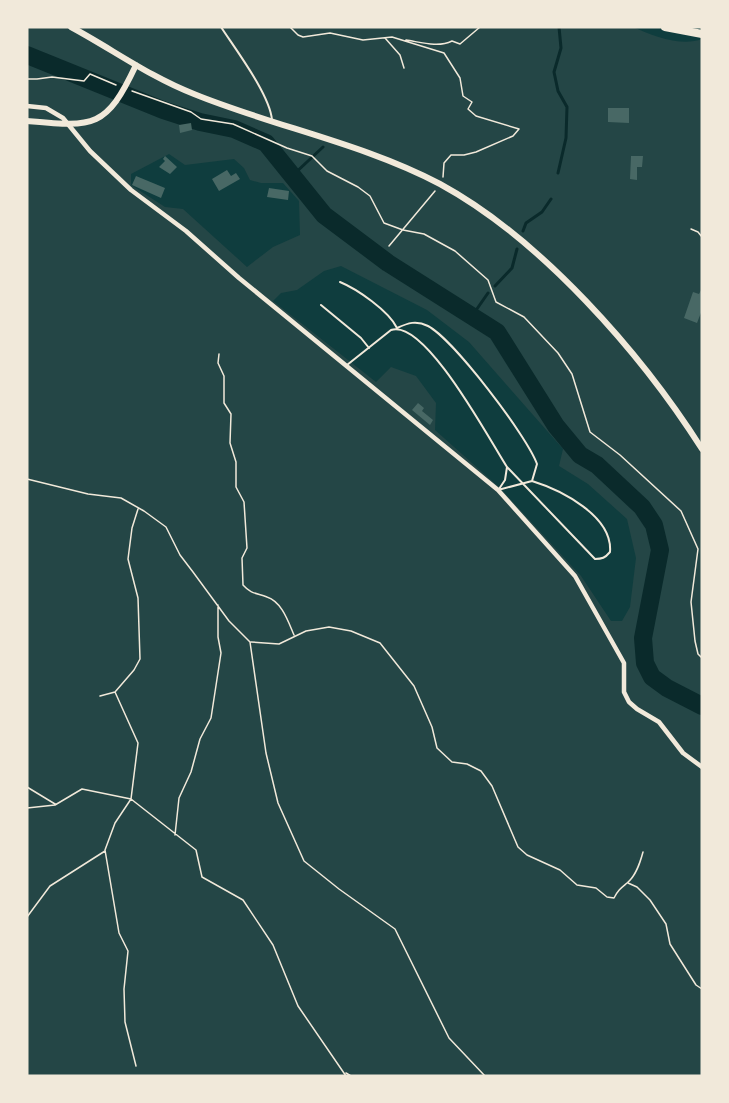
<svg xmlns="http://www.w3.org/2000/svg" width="729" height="1103" viewBox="0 0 729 1103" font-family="'IBM Plex Serif',serif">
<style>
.green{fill:#244646;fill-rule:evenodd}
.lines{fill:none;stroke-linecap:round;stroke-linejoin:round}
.stream{stroke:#0a2a2b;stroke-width:3}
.river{stroke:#0a2a2b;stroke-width:18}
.building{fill:#486865}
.path{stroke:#f1e9da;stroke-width:1.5}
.service{stroke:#f1e9da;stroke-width:2}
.minor{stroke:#f1e9da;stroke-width:4.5}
.secondary{stroke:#f1e9da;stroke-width:6}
.trunk{stroke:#f1e9da;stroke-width:8}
</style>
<rect width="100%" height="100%" fill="#0f3d3e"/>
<path class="green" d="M27,27H633C653,36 682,47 702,39V1076H27ZM169,154L185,165L234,159L244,168L250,180L261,183H283L299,201L300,235L273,247L247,267L183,209L165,207L131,185V174ZM341,266L427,310L469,342L563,449L559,466L588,484L627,519L636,558L630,607L622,621H611L581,576L500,488L435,430L436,403L416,376L391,367L376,382L273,301L281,293L297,290L324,271Z"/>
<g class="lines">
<path class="stream" d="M558,173L566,138L567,107L558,91L554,72L561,48L559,27
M292,176L323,147
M523,231L526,223L542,212L551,199
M495,286L512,268L517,249
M472,316L488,293"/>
<path class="river" d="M27,55L163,110L200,122L234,129L266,143L324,215L388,263L497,332L556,426L580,455L597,465L642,507L654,525L660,550L643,638L645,663L652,677L667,688L702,706"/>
</g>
<path class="building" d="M608,108H629V123L608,122Z
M191,123L192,130L180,133L179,125Z
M165,156L177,167L170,174L159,167L165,161L163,159Z
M631,156H643L642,167H637V180L630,179Z
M227,170L231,176L236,173L240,179L219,191L212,179Z
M136,176L165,188L161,198L132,185Z
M269,188L289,191L288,200L267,197Z
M702,288V310L697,323L684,318L693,292L699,294Z
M418,403L424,408L422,411L433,420L430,425L412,410Z"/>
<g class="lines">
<path class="path" d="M290,27L298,35L303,37L330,33L363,40L392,37L444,53L460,78L463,96L472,102L468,109L476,116L519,129L513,136L476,152L464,155H451L444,163L443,177
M385,38L400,55L404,68
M406,40C420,42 438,48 452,41L460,44L480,27
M27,79H37L52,77L84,81L90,74L116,85
M132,91L191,112L201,119L233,124L287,148L312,156L327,171L358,187L370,196L384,223L403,230L424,234L455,251L488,280L496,302L524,317L558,353L572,374L590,432L620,455L681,511L698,549L691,602L695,641L698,654L702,658
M691,229L698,232L702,237
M389,246L435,191
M219,354L218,363L224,376V403L231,414L230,443L236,462V487L244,502L247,548L242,558L243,585C251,594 256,593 267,597C282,602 288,621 294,635
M27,479L88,494L121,498L144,511L166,527L180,555L193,572L229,621L250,642L266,753L278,803L304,861L339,889L395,929L449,1038L485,1076
M251,642L279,644L306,631L329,627L351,631L380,643L414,686L432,727L437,748L452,762L467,764L481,771L492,786L518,847L527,855L560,870L577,885L596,888L607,897L614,898C618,890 621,888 627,883C636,876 640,863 643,852
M115,692L138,743L131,799L115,823L105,850L119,933L128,951L124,989L125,1022L136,1066
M100,696L115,692L134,670L140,659L138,598L128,559L132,528L138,509
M27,787L55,804
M27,808L55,805L82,789L131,799L196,850L202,877L243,900L273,945L298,1006L346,1076
M175,835L179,798L191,772L200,739L211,718L221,653L218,637V605
M628,883L637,887L650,900L666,924L670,944L696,985L702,989
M27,917L50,886L105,851
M346,1073L351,1076"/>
<path class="service" d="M221,27C236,50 270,95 272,120
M340,282C357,289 389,311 397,328C408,323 416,320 428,326C453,339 527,436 537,464L532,481L498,490
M321,305L361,338L369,348
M347,365L391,330C425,318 490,441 507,467L505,480L499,489
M507,467L595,559C602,559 605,558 610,552C613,516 561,490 532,481"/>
<path class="minor" d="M27,106L46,108L63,118L90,151L131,190L186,231L239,278L498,490L575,576L624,663V692L629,702L637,709L659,722L683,753L702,767"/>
<path class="secondary" d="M71,27C112,49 150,77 194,94C275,127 362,143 440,184C541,239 641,353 702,449
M27,121C94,127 106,129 136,65"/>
<path class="trunk" d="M665,27L702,34"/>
</g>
<rect width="729" height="1103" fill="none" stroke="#f1e9da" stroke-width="57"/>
</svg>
